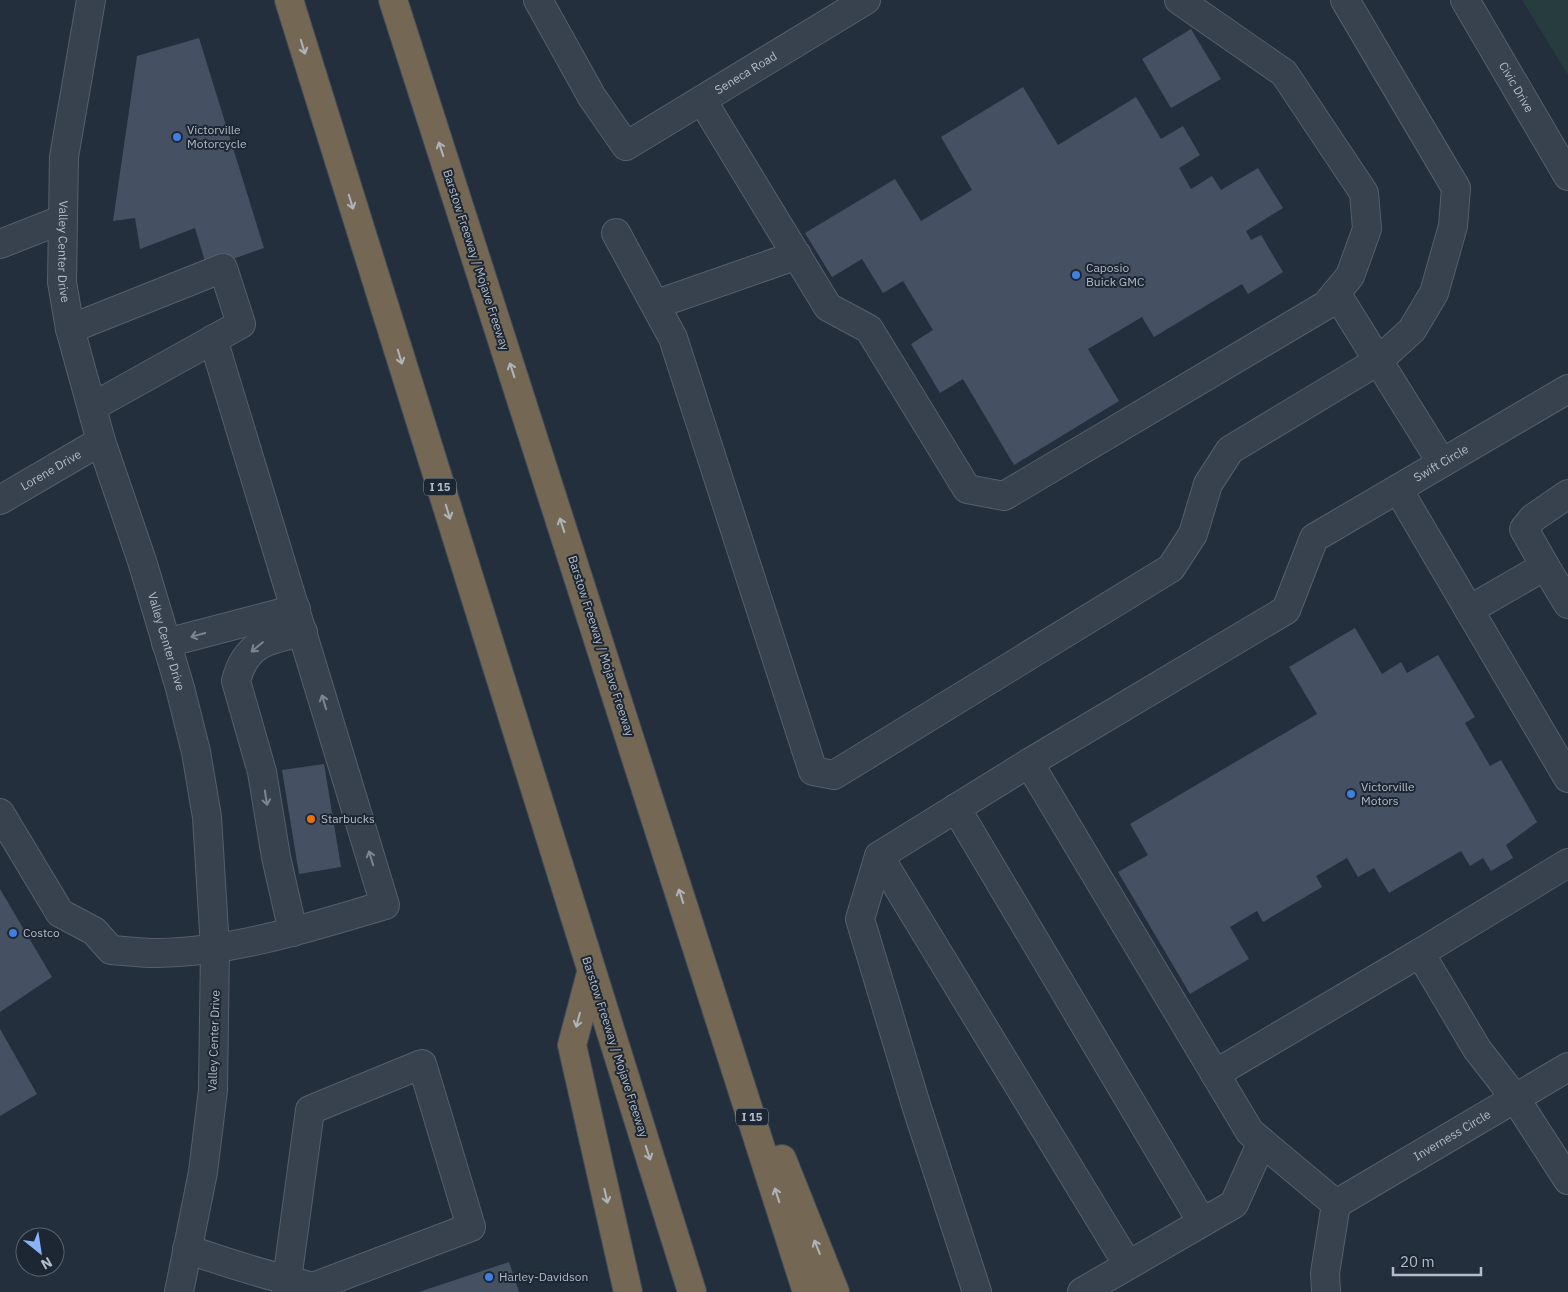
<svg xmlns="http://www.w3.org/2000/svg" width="1568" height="1292" viewBox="0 0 1568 1292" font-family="'IBM Plex Sans',sans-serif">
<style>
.green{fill:#263c3f}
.building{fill:#455162}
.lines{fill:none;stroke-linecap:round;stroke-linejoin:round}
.minor-casing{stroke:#565f6c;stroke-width:30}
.highway-casing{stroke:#434c59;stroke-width:30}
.minor{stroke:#38414e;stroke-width:28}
.highway{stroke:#746855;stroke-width:28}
.oneway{stroke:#aeb4bd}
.oneway2{stroke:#7c8592}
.shop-dot{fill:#3f7fe0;stroke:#1d2633;stroke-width:2}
.food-dot{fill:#e8710a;stroke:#1d2633;stroke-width:2}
.labels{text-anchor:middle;stroke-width:4;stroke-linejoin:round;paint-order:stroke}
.shield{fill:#1d2633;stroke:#878f9c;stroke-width:1}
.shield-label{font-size:11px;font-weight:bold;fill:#b4bcc9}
.street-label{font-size:12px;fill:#b4bcc9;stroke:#1d2633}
.poi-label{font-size:12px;fill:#b4bcc9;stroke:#1d2633;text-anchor:start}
</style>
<rect width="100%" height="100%" fill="#242f3e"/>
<path class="green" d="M1522,0H1568V75Z"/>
<path class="building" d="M1191,29L1221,79L1171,108L1142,59Z
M199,38L264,248L207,268L195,228L140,249L135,218L113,221L137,56Z
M1023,87L1058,145L1136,97L1161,139L1183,126L1200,155L1179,168L1191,189L1212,176L1221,190L1258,168L1283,208L1246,231L1251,240L1261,235L1283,272L1248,294L1242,284L1154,337L1142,317L1088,349L1119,401L1014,465L963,379L940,393L911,344L933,330L903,281L883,293L862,259L832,277L805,233L895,179L921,221L972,190L941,137Z
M1355,628L1382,674L1401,662L1407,673L1438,655L1475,717L1465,723L1490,766L1501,760L1537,822L1506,845L1513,858L1491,871L1483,858L1470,866L1461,851L1389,893L1374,868L1358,877L1347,858L1316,876L1322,887L1263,922L1257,911L1230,927L1249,959L1190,994L1118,872L1148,855L1130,824L1317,714L1289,667Z
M324,764L341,867L299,874L282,770Z
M0,889L52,977L0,1012Z
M0,1029L37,1094L0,1116Z
M509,1262L519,1292H419Z"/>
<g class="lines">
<defs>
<g id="minor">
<path id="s1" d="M91,0L64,157L62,282L70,329L101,441L142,561L180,688L196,752L207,817L215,948L213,1090L203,1172L179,1292"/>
<path id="s2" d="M538,0L592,97L626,146L866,0"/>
<path id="s3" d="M1465,0L1568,176"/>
<path d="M702,100L828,307L869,329L967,489L1004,496L1326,305L1350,276L1367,229L1364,193L1284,73L1179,0"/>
<path d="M616,233L673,338L813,771L834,775L1171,568L1193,534L1208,484L1230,450L1378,361L1412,330L1434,293L1453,226L1456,188L1345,0"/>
<path d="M0,244L61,220"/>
<path d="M1336,293L1442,463"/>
<path d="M657,304L797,255"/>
<path d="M70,329L223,268L241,324L92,407"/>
<path d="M1398,489L1568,778"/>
<path id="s4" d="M0,500L101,441"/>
<path d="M1545,566L1568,604"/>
<path d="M1469,610L1545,566L1524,529L1533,518L1568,494"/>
<path d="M166,643L296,609"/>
<path d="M956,808L1202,1222"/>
<path d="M0,813L60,913L94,931L111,950C126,951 142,953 157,953C235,952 311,927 385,905L213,339"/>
<path d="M879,856L1128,1265"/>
<path d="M1568,863L1420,953L1477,1049L1515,1098L1568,1180"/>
<path d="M293,932L276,857L262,772L236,681C246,642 268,640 303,632"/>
<path d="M1215,1074L1420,953"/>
<path id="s5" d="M1336,1204L1250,1132L1029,763L1286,610L1314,538L1568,389"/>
<path id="s6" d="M1336,1204L1568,1067"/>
<path d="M187,1249C229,1264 270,1276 313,1287L471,1227L422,1064L310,1110L287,1280L286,1292"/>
<path d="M977,1292L917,1108L860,919L879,856L1029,763"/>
<path d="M1082,1292L1234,1204L1262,1142"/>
<path d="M1326,1292L1325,1273L1336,1204"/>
</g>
<path id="highway" d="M289,0L692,1292
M393,0L807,1292
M591,973L572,1045L628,1292
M782,1159L835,1292"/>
</defs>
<use href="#minor" class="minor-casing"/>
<use href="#highway" class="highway-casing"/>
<use href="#minor" class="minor"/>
<use href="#highway" class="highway"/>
</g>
<defs><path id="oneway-shaft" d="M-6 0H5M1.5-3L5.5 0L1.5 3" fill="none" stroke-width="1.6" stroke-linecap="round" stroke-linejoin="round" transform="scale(1.25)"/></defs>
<g class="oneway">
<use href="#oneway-shaft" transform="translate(303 47) rotate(73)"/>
<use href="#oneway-shaft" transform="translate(441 149) rotate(-108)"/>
<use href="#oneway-shaft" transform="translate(351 202) rotate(73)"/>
<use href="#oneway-shaft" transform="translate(400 357) rotate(73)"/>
<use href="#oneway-shaft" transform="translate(512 370) rotate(-108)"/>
<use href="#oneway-shaft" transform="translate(448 512) rotate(73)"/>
<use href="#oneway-shaft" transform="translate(562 525) rotate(-108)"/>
<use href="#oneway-shaft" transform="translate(681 896) rotate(-108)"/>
<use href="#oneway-shaft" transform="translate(578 1020) rotate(105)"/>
<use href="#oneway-shaft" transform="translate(648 1153) rotate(72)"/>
<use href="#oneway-shaft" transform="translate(777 1195) rotate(-108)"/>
<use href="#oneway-shaft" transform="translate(606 1196) rotate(77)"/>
<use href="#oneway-shaft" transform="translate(817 1247) rotate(-112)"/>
</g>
<g class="oneway2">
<use href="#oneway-shaft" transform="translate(198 635) rotate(165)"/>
<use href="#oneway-shaft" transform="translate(257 647) rotate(140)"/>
<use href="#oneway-shaft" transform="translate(324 702) rotate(-107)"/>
<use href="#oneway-shaft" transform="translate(266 798) rotate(81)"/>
<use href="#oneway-shaft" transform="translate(371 858) rotate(-107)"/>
</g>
<g class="shop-dot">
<circle cx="177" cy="137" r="5"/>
<circle cx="1076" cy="275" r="5"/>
<circle cx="1351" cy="794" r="5"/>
<circle cx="13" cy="933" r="5"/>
<circle cx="489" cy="1277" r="5"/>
</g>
<circle class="food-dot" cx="311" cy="819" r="5"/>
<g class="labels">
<g class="shield">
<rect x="424" y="478.5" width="32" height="17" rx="4"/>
<rect x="736" y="1108.5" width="32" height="17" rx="4"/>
</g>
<g class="shield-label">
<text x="440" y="491">I 15</text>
<text x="752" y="1121">I 15</text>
</g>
<g class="street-label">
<text dy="4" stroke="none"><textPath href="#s2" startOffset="311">Seneca Road</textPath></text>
<text dy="4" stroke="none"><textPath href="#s3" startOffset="101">Civic Drive</textPath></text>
<text dy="4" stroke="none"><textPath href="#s1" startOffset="254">Valley Center Drive</textPath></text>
<text transform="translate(476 260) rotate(72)" y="4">Barstow Freeway / Mojave Freeway</text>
<text dy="4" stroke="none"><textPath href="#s5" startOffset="1066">Swift Circle</textPath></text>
<text dy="4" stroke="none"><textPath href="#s4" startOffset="59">Lorene Drive</textPath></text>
<text dy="4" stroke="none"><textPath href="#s1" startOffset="659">Valley Center Drive</textPath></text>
<text transform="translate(601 646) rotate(72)" y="4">Barstow Freeway / Mojave Freeway</text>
<text transform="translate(214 1041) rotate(-88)" y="4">Valley Center Drive</text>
<text transform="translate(615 1047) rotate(72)" y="4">Barstow Freeway / Mojave Freeway</text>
<text dy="4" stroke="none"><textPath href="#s6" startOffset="135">Inverness Circle</textPath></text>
</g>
<g class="poi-label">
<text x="187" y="134">Victorville<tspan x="187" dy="14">Motorcycle</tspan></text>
<text x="1086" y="272">Caposio<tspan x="1086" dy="14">Buick GMC</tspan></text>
<text x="1361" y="791">Victorville<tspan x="1361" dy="14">Motors</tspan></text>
<text x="321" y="823">Starbucks</text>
<text x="23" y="937">Costco</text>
<text x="499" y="1281">Harley-Davidson</text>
</g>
</g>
<g transform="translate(40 1252) rotate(150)"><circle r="24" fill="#1d2633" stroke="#59626f"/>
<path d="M0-4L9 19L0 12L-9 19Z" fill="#8ab4f8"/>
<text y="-8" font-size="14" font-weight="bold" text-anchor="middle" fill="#b4bcc9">N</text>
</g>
<path d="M1393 1267v8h88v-8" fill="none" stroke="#b4bcc9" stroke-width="2.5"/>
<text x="1400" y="1267" font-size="15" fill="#b4bcc9" stroke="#1d2633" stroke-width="4" paint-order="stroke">20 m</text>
</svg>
